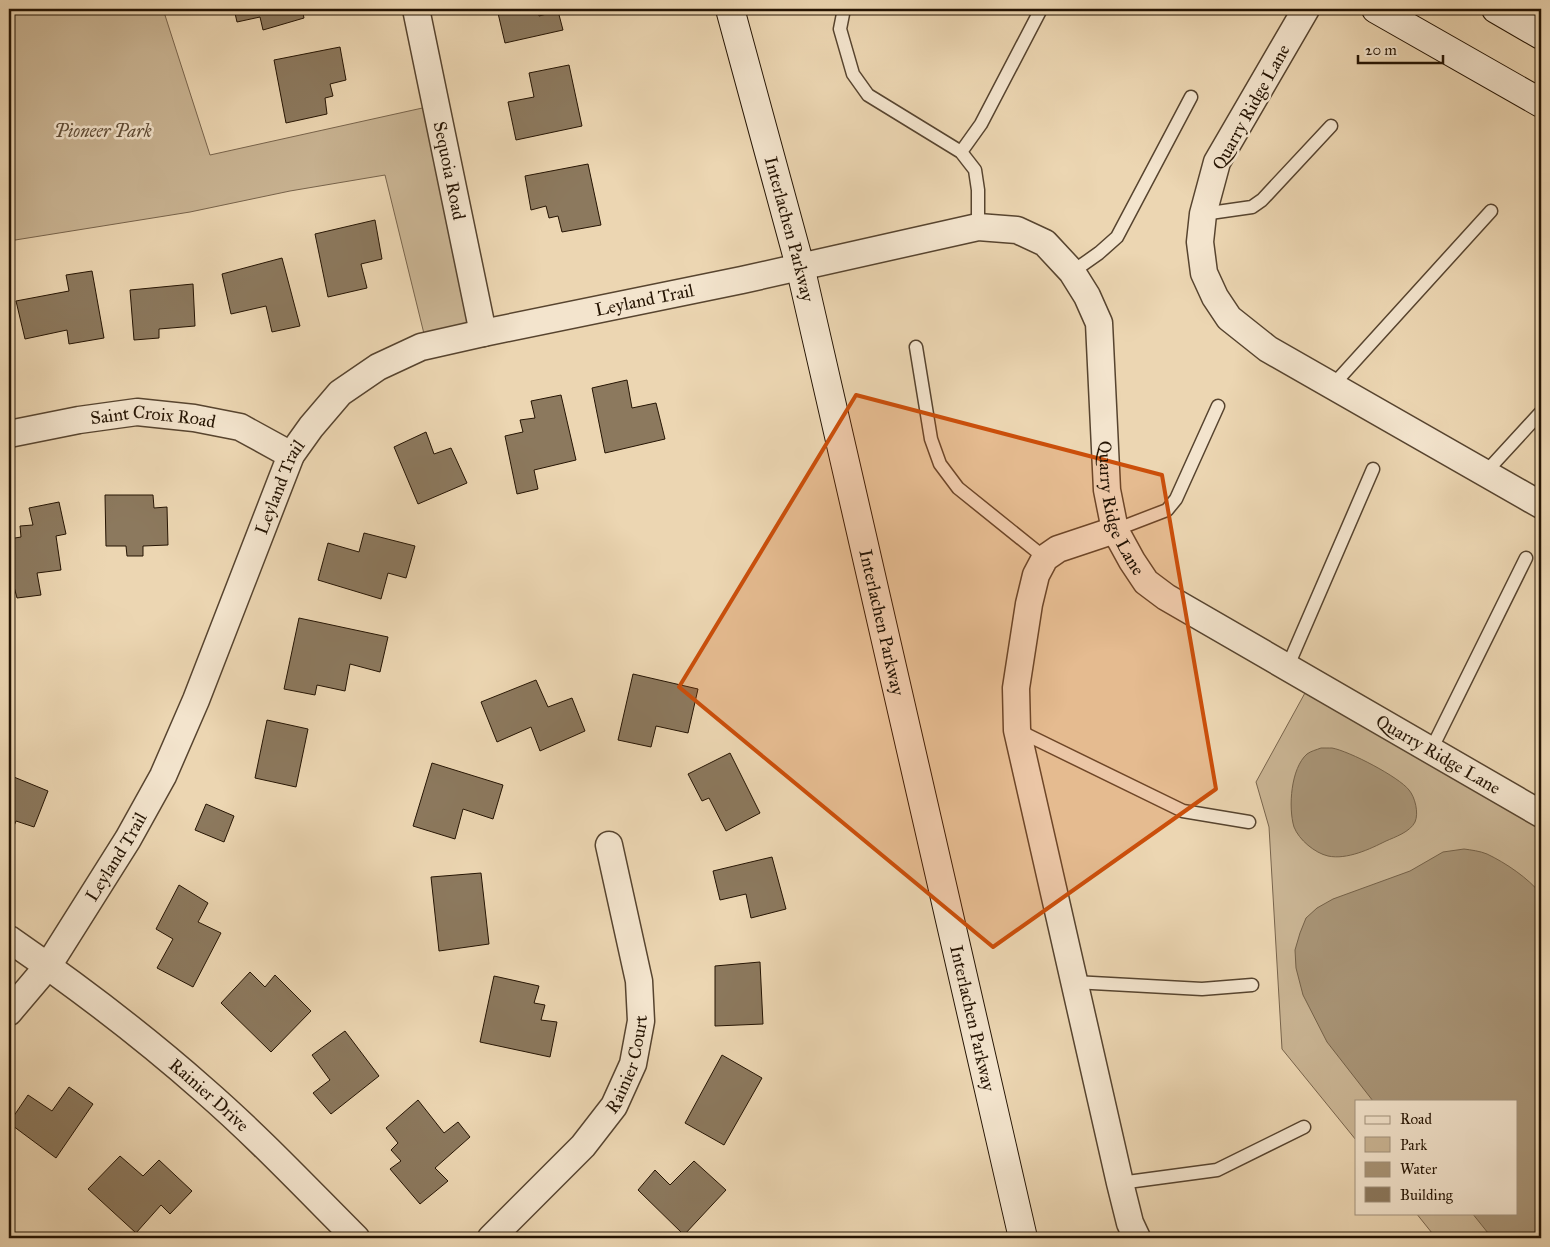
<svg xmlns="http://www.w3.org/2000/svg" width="1550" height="1247" viewBox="0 0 1550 1247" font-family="'IM FELL Great Primer',serif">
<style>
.green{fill:#cab594;stroke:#78644c}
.water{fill:#a89476;stroke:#746148}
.building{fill:#8c795e;stroke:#251403}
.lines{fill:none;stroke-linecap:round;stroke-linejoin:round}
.lane-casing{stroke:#57442f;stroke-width:15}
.street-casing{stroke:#57442f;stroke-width:29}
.secondary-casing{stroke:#251403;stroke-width:30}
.lane{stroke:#f3e4cd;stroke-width:12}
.street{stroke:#f3e4cd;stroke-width:26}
.secondary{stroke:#f3e4cd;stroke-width:28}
.marked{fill:#cb4f0b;fill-opacity:0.2;stroke:#cb4f0b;stroke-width:4;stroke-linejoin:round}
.labels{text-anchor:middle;stroke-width:5;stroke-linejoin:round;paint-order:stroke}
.street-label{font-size:18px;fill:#251403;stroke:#f3e4cd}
.park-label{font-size:18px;font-style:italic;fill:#5f4c36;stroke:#f3e4cd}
</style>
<rect width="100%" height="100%" fill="#ecd6b2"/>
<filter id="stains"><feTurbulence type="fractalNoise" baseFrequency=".004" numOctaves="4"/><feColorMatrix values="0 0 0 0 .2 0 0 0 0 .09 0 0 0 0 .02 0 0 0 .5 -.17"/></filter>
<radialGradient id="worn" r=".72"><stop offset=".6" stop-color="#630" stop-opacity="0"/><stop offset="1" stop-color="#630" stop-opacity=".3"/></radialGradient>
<path class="green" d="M9,9H163L210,155L436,105L483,333L427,346L385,175L290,191L190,212L9,241Z
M1311,682L1541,814V1238H1436L1416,1213H1516V1101H1356V1140L1282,1049L1269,827L1256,782Z"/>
<path class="water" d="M1321,748C1325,748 1329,748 1332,748C1349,751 1399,777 1409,790C1415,797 1419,813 1415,822C1410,832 1395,837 1386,841C1370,849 1347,860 1328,856C1315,853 1299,840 1294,827C1288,807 1291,768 1307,754C1311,751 1316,750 1321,748Z
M1464,849C1471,850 1480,851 1487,854C1506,863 1528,878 1541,894V1238H1492L1472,1213H1516V1101H1373L1327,1042L1303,995L1296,968L1295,950L1300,933L1306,918L1317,908L1333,899L1410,871L1443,852Z"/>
<path class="building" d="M234,9H302L304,18L263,30L260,17L237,22Z
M497,9H538L539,16L558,11L563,30L505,43Z
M340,47L346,80L330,84L333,96L325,98L327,114L286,123L274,60Z
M569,65L582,126L516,140L508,102L534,97L529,73Z
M588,164L601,225L562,232L558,216L549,218L546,206L531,210L525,176Z
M375,220L382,259L361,264L367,288L328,297L315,234Z
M282,258L300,326L272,332L266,306L231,314L222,274Z
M92,271L104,338L69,344L67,330L25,339L16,301L69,291L66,275Z
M193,284L195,326L159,329V338L134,340L130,290Z
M627,380L632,408L656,403L665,439L605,453L592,388Z
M561,395L576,460L534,470L538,489L517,494L505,436L523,432L520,420L535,418L531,401Z
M426,432L434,454L451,448L467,483L418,504L394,447Z
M105,495H153L154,508L167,507L168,545L143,546V556H127L126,546H106Z
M59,502L66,534L56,536L61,570L37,573L41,595L17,598L12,579L9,580V539L21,537L20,526L33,525L29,508Z
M364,533L415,546L406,578L388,573L381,599L318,580L328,543L359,552Z
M299,618L388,637L380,672L350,664L345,691L317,685L315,695L284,689Z
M633,674L698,689L688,733L656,726L651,747L618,740Z
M536,680L548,707L572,698L585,731L540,751L531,727L497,742L481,702Z
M267,720L308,729L296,787L255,778Z
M730,753L760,813L726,831L709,798L702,801L688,774Z
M432,763L503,785L493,819L463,809L455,839L413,826Z
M9,775L48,791L34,827L16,821L9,838Z
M206,804L234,816L224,842L195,830Z
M772,857L786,909L751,918L746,894L720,900L713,871Z
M481,873L489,944L439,951L431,877Z
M179,885L208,903L198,922L221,933L193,987L157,968L173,939L156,929Z
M760,962L763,1024L715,1026V966Z
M250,972L265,987L275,975L311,1011L271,1052L221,1003Z
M494,976L539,986L534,1003L545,1005L541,1020L557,1022L550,1057L480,1042Z
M345,1031L379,1076L331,1114L313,1093L330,1080L312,1055Z
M722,1055L762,1078L724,1145L685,1123Z
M69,1087L93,1104L56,1158L9,1123L28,1095L52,1111Z
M418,1100L444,1133L458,1122L470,1137L435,1168L448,1181L420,1204L390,1169L401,1161L391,1150L398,1143L386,1128Z
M120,1156L143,1176L159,1160L192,1191L170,1214L161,1205L136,1233L88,1189Z
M694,1161L726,1190L684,1235L638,1190L655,1170L670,1185Z"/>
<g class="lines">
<defs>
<path id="lane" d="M844,9L840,29L853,74L868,95L961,152
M1203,214L1252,207L1262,200L1331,126
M978,227V190L975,170L961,152L981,124L1041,9
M1072,272L1099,253L1117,237L1191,97
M916,347L931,439L940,464L958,488L1045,558
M1333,385L1491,211
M1485,473L1541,412
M1115,530L1167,510L1176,499L1218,406
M1287,668L1373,469
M1017,730L1183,811L1249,822
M1431,750L1526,558
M1074,982L1202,989L1252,985
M1120,1183L1217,1170L1304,1127"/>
<g id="street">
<path id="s1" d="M416,9L483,333"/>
<path d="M1306,9L1217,162L1203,214L1200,242L1204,273L1215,297L1229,318L1268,349L1541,505"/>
<path id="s2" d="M9,434L79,420L137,412L194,418L240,427L291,455"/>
<path d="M1115,530L1058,549L1045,558L1036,575L1029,604L1016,688L1017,730L1120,1183L1130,1223L1137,1238"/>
<path id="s3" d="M9,939C77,986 142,1035 204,1090C257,1136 306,1188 356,1238"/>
<path id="s4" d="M9,1012L48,966L128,839L163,776L196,700L291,455L311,427L340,393L378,367L421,347L483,333L742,280L978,227L1017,230L1045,243L1072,272L1087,296L1099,323L1107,490L1115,530L1132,561L1146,582L1166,597L1541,814"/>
<path id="s5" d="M491,1238L583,1146L614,1106L633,1064L641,1021L639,981L609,845"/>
</g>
<g id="secondary">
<path id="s6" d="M730,9L800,266L1023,1238"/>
<path d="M1376,9L1541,103"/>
<path d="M1496,9L1541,35"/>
</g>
</defs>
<use href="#lane" class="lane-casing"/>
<use href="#street" class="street-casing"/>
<use href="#secondary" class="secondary-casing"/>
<use href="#lane" class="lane"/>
<use href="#street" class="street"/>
<use href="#secondary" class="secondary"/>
</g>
<path class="marked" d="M856,395L1162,475L1216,789L993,947L679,687Z"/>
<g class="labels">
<g class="street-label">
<text transform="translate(1251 107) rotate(-61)" y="6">Quarry Ridge Lane</text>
<text dy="6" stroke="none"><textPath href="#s1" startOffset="165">Sequoia Road</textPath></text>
<text dy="6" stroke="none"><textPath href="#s6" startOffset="228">Interlachen Parkway</textPath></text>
<text dy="6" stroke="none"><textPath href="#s4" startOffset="1029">Leyland Trail</textPath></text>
<text dy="6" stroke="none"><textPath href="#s2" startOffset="146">Saint Croix Road</textPath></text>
<text dy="6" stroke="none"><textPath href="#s4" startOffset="594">Leyland Trail</textPath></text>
<text dy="6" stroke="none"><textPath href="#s4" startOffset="1726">Quarry Ridge Lane</textPath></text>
<text dy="6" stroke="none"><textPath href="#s6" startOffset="632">Interlachen Parkway</textPath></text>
<text dy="6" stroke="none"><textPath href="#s4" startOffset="2146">Quarry Ridge Lane</textPath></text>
<text dy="6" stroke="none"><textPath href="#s4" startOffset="189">Leyland Trail</textPath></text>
<text dy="6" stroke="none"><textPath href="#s6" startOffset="1038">Interlachen Parkway</textPath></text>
<text dy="6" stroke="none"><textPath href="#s5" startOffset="225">Rainier Court</textPath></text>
<text dy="6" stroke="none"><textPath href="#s3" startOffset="254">Rainier Drive</textPath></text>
</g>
<g class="park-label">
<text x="103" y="137">Pioneer Park</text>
</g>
</g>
<rect width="1550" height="1247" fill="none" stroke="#ecd6b2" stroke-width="30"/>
<rect x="10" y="10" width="1530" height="1227" fill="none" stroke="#251403" stroke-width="2.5"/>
<rect x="15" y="15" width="1520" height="1217" fill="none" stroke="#251403"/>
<rect x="1355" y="1100" width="162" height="115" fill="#f3e4cd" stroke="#a1917c"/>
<rect x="1365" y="1116" width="25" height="8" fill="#f3e4cd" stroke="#a1917c"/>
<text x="1400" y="1124" font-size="15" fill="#251403">Road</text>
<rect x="1365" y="1137" width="25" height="15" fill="#cab594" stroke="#a1917c"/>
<text x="1400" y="1150" font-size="15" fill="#251403">Park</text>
<rect x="1365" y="1162" width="25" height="15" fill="#a89476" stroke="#a1917c"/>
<text x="1400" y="1174" font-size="15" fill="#251403">Water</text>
<rect x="1365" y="1187" width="25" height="15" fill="#8c795e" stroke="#a1917c"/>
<text x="1400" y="1200" font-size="15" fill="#251403">Building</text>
<path d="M1358 55v8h85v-8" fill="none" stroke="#251403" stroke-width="2.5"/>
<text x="1365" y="55" font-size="15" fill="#251403" stroke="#f3e4cd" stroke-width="4" paint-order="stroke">20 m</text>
<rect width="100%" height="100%" filter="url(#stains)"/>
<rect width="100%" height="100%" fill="url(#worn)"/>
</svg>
